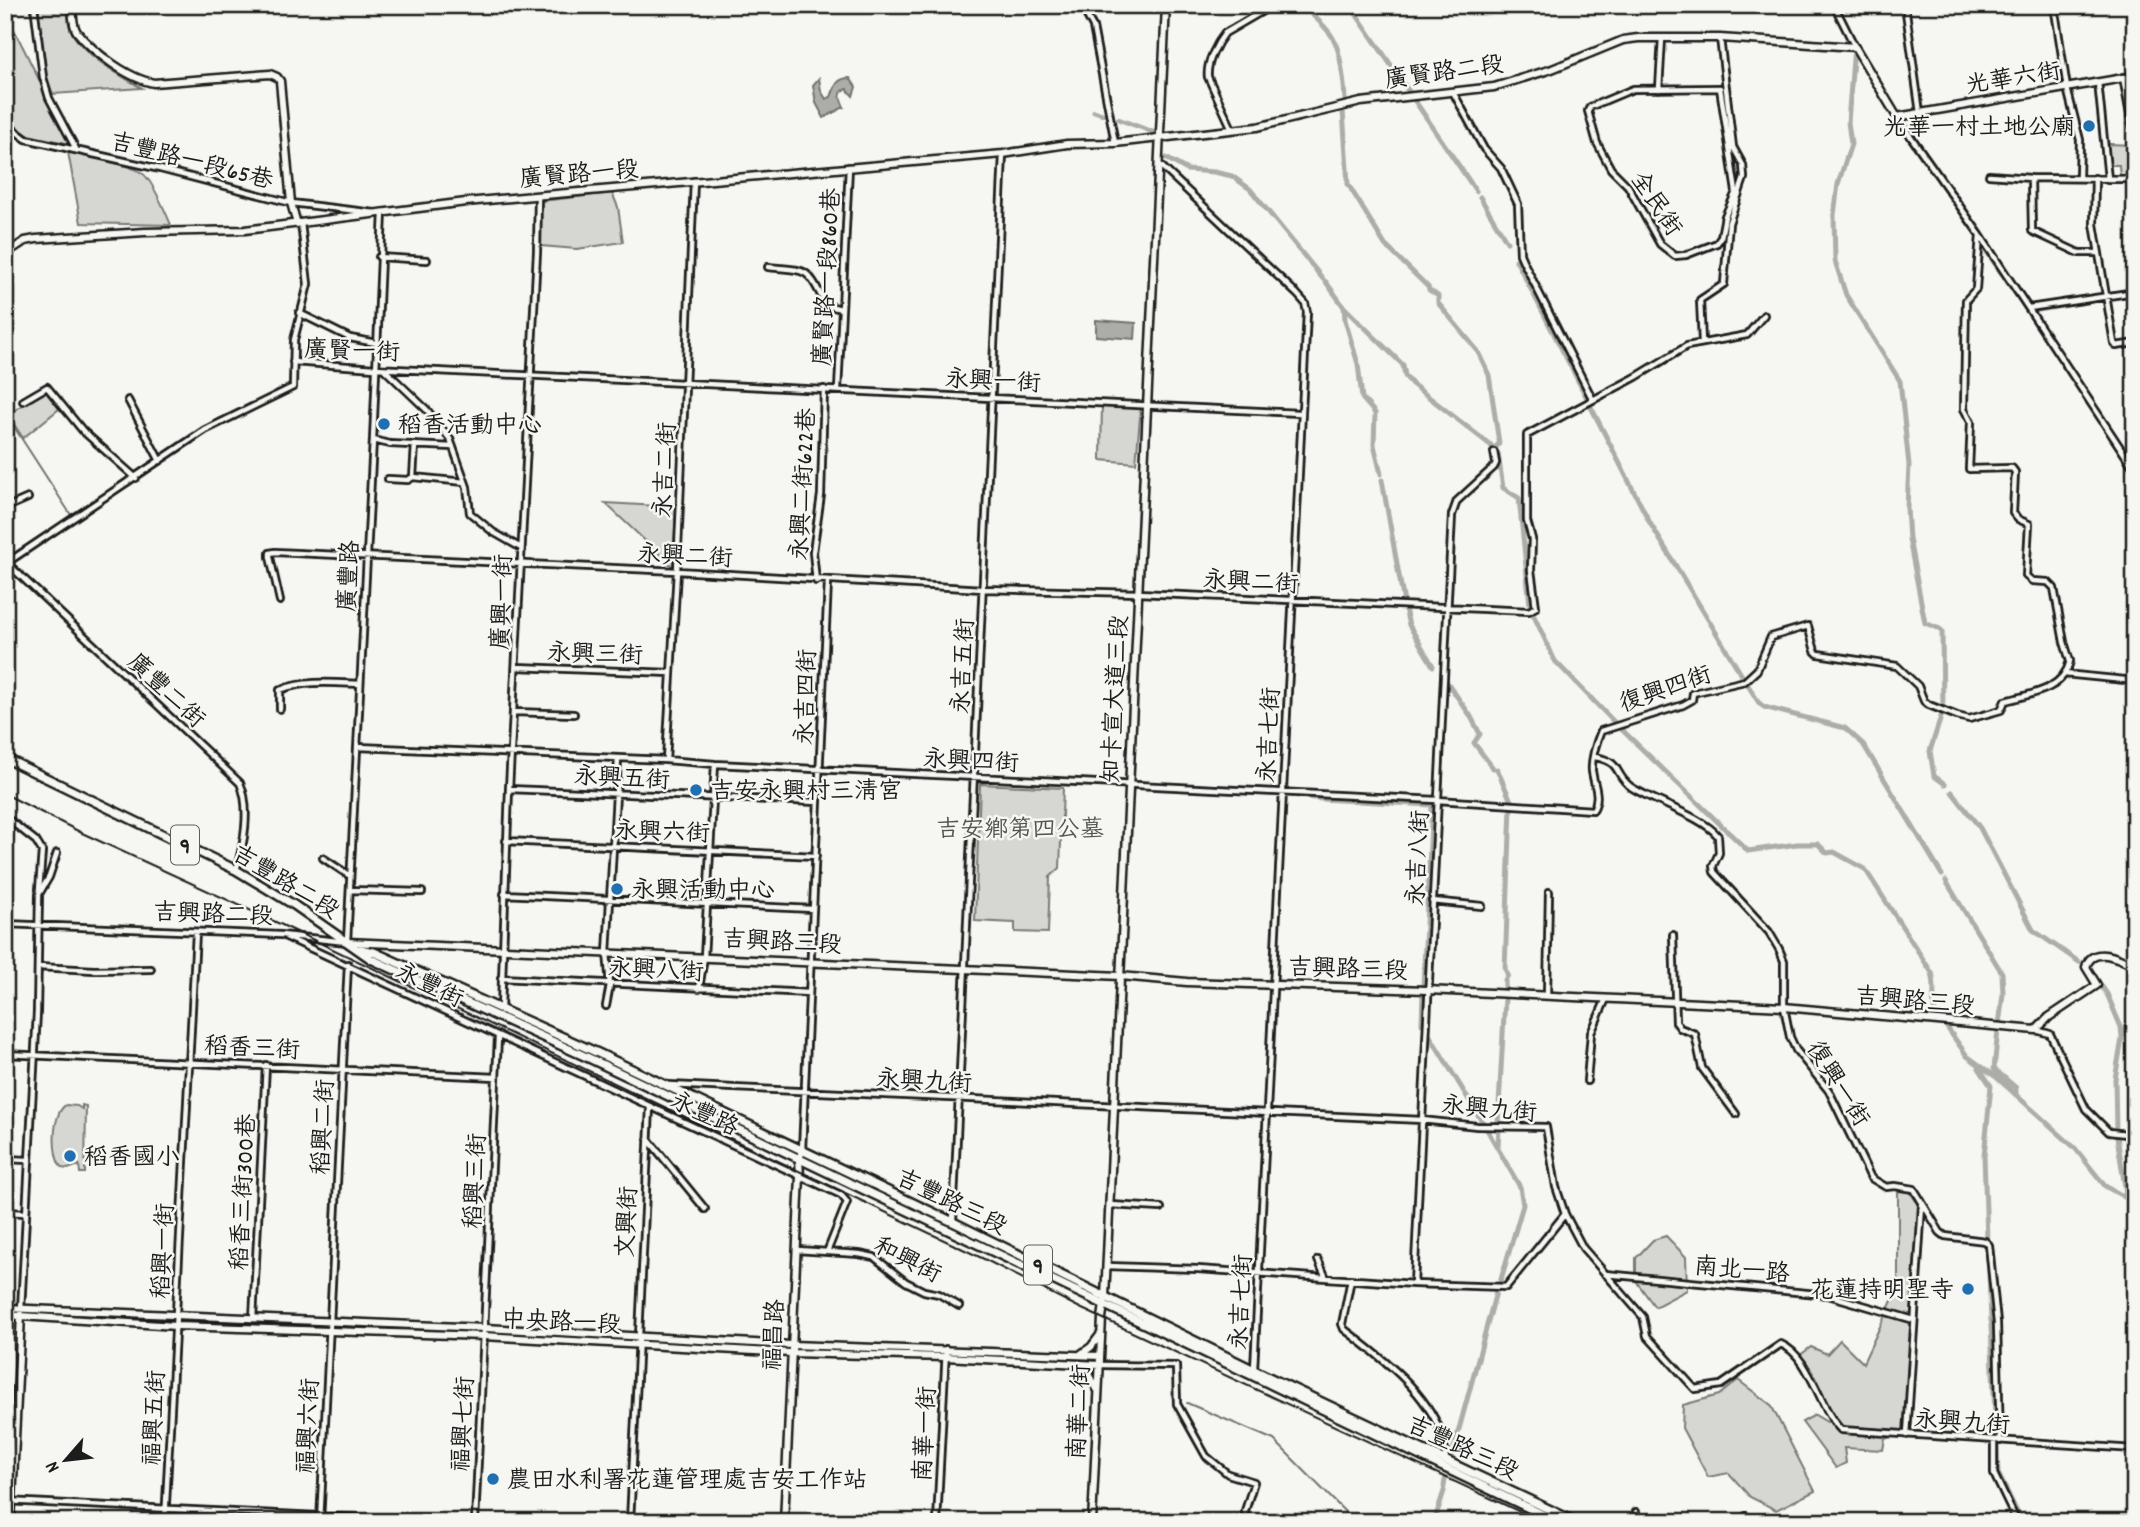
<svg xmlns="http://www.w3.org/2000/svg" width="2140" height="1527" viewBox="0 0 2140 1527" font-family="Dekko,'LXGW WenKai TC',sans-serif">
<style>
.green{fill:#d6d6d2;stroke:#797977;stroke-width:2}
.water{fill:#acaca9;stroke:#727271;stroke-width:2}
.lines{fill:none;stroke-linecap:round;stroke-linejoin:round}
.stream{stroke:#727271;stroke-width:2}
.canal{stroke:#acaca9;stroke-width:5}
.minor-casing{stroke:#1c1c1c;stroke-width:10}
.tertiary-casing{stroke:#1c1c1c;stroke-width:11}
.primary-casing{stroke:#1c1c1c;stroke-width:12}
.minor{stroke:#f6f6f2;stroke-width:4.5}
.tertiary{stroke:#f6f6f2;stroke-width:6}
.primary{stroke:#f6f6f2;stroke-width:7}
.rail{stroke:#1c1c1c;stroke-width:2}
.poi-dot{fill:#1f6fb2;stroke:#f6f6f2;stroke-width:2.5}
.labels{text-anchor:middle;stroke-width:5;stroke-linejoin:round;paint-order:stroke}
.shield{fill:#f6f6f2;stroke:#5d5d5c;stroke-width:2}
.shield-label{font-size:23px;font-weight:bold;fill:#1c1c1c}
.street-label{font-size:24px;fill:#1c1c1c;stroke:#f6f6f2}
.poi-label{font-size:24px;fill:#1c1c1c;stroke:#f6f6f2;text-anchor:start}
.park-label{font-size:24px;fill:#545453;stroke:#f6f6f2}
</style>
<rect width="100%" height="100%" fill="#f6f6f2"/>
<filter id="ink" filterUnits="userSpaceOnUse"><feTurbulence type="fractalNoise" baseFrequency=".0143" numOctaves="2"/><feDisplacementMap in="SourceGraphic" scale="14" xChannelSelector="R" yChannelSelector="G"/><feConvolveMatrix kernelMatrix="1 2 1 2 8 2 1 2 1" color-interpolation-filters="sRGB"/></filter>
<g filter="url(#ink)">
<path class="green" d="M38,5H68C69,12 68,21 70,28C77,51 122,77 142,88L53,94L45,72Z
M8,17L71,144L28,135L5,119V20Z
M2108,144L2133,145L2132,177H2120L2119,165H2110Z
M68,152C84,156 130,164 142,173C152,179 166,213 171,225L81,223Z
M612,193L618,207L623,242L577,249L541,246V201Z
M44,390L59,409L23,438L8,415Z
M1102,403L1141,406L1136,463L1101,460Z
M605,503L676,507L673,567Z
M980,784L1063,788L1060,868L1050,877L1048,933L1015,932V923L975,921Z
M66,1105L77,1106L82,1109V1105L86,1106L85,1173H80L79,1165L68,1169L62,1168C51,1157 52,1112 66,1105Z
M1898,1191L1910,1192L1922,1210L1905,1432L1885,1439L1883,1450L1844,1448L1846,1463L1836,1468L1802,1422L1815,1415L1827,1422L1830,1419L1799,1356L1811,1347L1827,1354L1840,1340L1863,1363L1898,1288Z
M1666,1236L1686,1257L1687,1290L1655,1307L1636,1281V1258L1653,1240Z
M1738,1380L1771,1405L1815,1491L1776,1510L1750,1497L1729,1473L1708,1477L1682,1428L1683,1405L1719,1395Z"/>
<path class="water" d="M819,78L821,91L826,99L831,97C835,86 837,78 850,78L856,87L853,96L847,89L842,91L840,97L844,107L824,118L816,103L813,85Z
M1096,320L1136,323L1135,339L1096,336Z"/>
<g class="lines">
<path class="stream" d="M1873,83L1886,107L1976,236
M5,413L71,515
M1187,1403L1274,1440L1355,1522"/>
<path class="canal" d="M1302,5C1312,15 1326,26 1333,38C1341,51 1345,88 1345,104
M1350,5L1410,93
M1854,47L1848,122L1851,144L1838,184L1834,215L1835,261L1846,295L1900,381L1909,465L1907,508L1909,539L1925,623L1940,629L1942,632L1943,710
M1415,101L1476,191
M1094,111L1108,116
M1343,111L1348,184L1385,245L1428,287L1429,290L1438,296V303L1477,350L1489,375L1499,443L1495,449
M1118,119L1153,132
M1166,158L1187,170L1214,172L1232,176L1250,189L1323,279
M1480,197L1507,242
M1987,252L2034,321
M1516,260L1588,400
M1326,282L1344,307L1403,365L1405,376L1412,384L1493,447
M1344,307L1345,320L1358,364L1362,398L1375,413L1374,445L1381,474
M2032,311L2103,299
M1590,405L1650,523L1744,679
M1498,453L1503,488L1519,498L1530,605
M1382,480L1404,603
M1144,591L1222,595
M1405,609L1409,625L1433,666
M1534,616L1555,661L1616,724
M1444,678L1470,715L1480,734L1474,743L1493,768
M1746,682L1759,703L1764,707L1845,728L1863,744L1942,875
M1942,714L1930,751L1934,776L1945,784
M1617,725L1748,851L1797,844H1818L1827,853L1834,852L1865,869L1932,973C1937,989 1930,1004 1937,1019
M1497,769L1511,801
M1952,792L1980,828L2033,930L2079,962
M1285,794L1321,799L1432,805L1423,986
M1946,881L2002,973L2003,994L1999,1025
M2091,971L2107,994L2121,1027L2122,1039L2115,1079L2116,1131
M1505,991V980L1508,975L1505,969L1511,806
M1422,1024L1423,995
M1946,1026L1967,1056L1996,1077L2075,1148L2105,1186L2128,1199
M1998,1030L1994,1069L2016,1088V1095
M1427,1031L1483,1123
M2123,1036L2135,1007
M1979,1068L1991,1086L1984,1156L1987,1239
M1498,1123L1505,998
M1486,1128L1520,1187L1523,1205L1499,1286
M2117,1137L2135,1249
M1498,1147L1499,1128
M1988,1251L1991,1321
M1991,1325L1996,1439
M1997,1444L1998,1473L2022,1522
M1452,1455L1496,1292
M1444,1487L1445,1480
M1434,1522L1444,1491"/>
<defs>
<path id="minor" d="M34,5L43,77L49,98L76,149
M1081,5L1093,27L1115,143
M1834,5L1855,47
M1905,5L1920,113
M2054,5L2067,88L2080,140L2079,177
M2123,77L2135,142
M2098,82L2108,179
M1720,88L1736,192L1725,216L1721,237L1717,243L1686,255L1675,256L1660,244L1628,186L1611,169L1597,143L1588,111L1590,107L1633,89Z
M1659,89L1662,38
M1453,92L1484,149L1501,168L1518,204L1520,254L1523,261L1593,400
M1897,117L1980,235L2135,470
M5,123L26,139L160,169L291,203L375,213
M1232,129L1208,77C1206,63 1217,43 1225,33L1273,5
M1160,165L1297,294L1305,303L1307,312L1254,1369
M1989,175L2031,178L2032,231L2079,253H2099
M2031,178L2135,179
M2095,178L2094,224L2114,343L2116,346L2135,343
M2134,179L2135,169
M379,257L427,260
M768,267C811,271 806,267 826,305L841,309
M2029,308L2135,292
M299,313L350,338L376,343
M1702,342L1700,300L1724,284L1729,223L1744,178L1743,165L1733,147L1720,38
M293,362L375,368L1300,413
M384,369L427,410L450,439L467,487L470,513L493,532L521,548
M838,390L849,167
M128,400L160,461
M23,401L47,387L83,431L136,478
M373,440L390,444L453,447
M413,477L415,445
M388,479L408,480L413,477L465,482
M5,508L28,498
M6,562L240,783C251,807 244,846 236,870
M5,564L205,430L293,387L294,340L308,284L301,223
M816,581L813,552L821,495L824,389
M280,601L270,557V553L275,552L677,571L983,589L1138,593L1529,611L1536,607L1531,570L1532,539L1527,521V435L1636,377L1687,346L1747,335L1764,315
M517,667L671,673
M2064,674L2135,681
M280,709V690C305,680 333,683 360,684
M514,712L574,714
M358,747L666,760L715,764L1437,800L1593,810C1601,796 1594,786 1592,771C1591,758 1596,743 1601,731L1683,705L1692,700L1693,693L1745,681L1757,670L1771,637L1808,626L1815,651L1818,654L1897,666L1918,686L1924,701L1929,705L1957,716L1969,719L2001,710L2005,701C2030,694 2063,691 2070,661L2064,642L2054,588L2048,582L2032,581L2026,576L2029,524L2018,519L2013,513L2015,472L2012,468L1969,469L1971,422L1964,409L1966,300L1976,289L1980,235
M1595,757C1623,762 1613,774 1631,787C1654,802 1702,816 1718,836L1719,853L1713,866L1714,872L1769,932L1779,949L1784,961V1007L1790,1037L1796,1050L1829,1091L1871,1178L1886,1187L1895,1186L1914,1189L1940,1232L1945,1236L1985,1241L1989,1245L1997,1323L2000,1441
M666,760L677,571L694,181
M509,789L818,802
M8,819L36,841L42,851L39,890
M506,841L816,856
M323,858L350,876
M350,890L422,892
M504,894L813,909
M1432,901L1482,906
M5,924L281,935L347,942L373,440L383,212
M1673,935L1676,1022L1680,1028L1695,1034L1702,1068L1736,1114
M286,937L841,1195L847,1202L827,1252
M38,967L94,970L151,969
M501,978L809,993
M699,989L704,957L715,764
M1547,995L1549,892
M606,1006L610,985L607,953L618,759
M501,1008L509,789L537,252L538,196
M2036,1030L2050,1034L2086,1109L2109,1132L2135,1135
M5,1054L496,1077
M1587,1081L1591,1033L1606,999
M669,1085L1422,1120L1477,1126L1546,1127L1556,1187L1565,1214L1583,1248L1643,1317L1647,1336L1695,1389L1721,1385L1781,1344C1811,1357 1818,1407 1841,1430L2135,1449
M648,1139L705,1209
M802,1150L828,582
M5,1159L28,1160
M1110,1205L1161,1208
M5,1212L25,1213
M953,1221L1003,154
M797,1250L859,1254L874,1257L906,1282L924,1291L939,1294L959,1306
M1318,1260L1326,1278
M1107,1266L1198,1269L1414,1284L1506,1287L1565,1214
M1605,1274L1828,1295L1914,1320
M1351,1279L1342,1324L1344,1329C1380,1357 1424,1388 1441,1433C1444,1441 1445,1452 1446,1460
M1414,1284L1452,515L1457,501L1494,467L1496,463L1494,452
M21,1309L37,1012L39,894L49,877L57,853
M253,1319L266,1065
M1100,1365L1176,1366L1177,1404L1206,1456L1228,1474L1254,1482L1245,1511V1522
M1907,1435L1922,1205
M1994,1441V1474L2017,1522
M5,1501L443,1522
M1636,1512L1638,1522
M1245,1520L1254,1522
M165,1522L196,932
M320,1522L348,964
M475,1522L498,1037
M630,1522L650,1107
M937,1522L946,1349
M1738,1522L1746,1516"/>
<path id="tertiary" d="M72,5C73,14 72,25 77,32C93,52 129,79 154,83L270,74L277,77L280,81L291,203L297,224
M5,254L25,241L36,239L145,232L245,230L466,202L1003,154L1067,144L1115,143L1257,127L1361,102L1494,87L1552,69L1623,40L1638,38H1720L1855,47L1897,117L2135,76
M347,942L1120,976L1187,982L1427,990L1784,1007L2036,1030L2049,1017L2097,985L2086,967C2092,944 2121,959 2135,966
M5,1308L485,1328L791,1345L1100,1356
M5,1315L176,1326L484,1336L790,1353L945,1357L1100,1365
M1081,1354L1091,1347L1100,1335
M1079,1364L1088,1372L1097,1389
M11,1522L21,1315
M784,1522L800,1176L799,1159L802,1151
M1092,1522L1102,1318L1105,1298L1166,5"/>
<path id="primary" d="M5,758L236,870L294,905L371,959L591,1059L1558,1522
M360,949L374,952L598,1053L953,1222L1254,1370L1576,1522"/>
</defs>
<use href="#minor" class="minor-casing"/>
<use href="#tertiary" class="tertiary-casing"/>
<use href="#primary" class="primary-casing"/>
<use href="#minor" class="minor"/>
<use href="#tertiary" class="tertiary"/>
<use href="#primary" class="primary"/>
<path class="rail" d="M5,794L82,833L280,924L986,1260L1080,1308L1542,1522"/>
</g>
</g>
<g class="poi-dot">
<circle cx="2089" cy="126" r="7"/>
<circle cx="384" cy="424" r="7"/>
<circle cx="696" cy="790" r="7"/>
<circle cx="617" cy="889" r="7"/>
<circle cx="70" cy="1156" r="7"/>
<circle cx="1968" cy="1289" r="7"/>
<circle cx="493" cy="1479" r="7"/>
</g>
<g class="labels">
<g class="shield">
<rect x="171" y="825.5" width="28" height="39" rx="5"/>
<rect x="1024" y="1245.5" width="28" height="39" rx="5"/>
</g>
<g class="shield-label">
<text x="185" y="853">9</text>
<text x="1038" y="1273">9</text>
</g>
<g class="street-label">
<text transform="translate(1444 71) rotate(-8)" y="8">廣賢路二段</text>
<text transform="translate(2013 77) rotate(-9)" y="8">光華六街</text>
<text transform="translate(192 160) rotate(14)" y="8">吉豐路一段65巷</text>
<text transform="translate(579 173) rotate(-5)" y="8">廣賢路一段</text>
<text transform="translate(1657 203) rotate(56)" y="8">全民街</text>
<text transform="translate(826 277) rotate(-87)" y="8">廣賢路一段860巷</text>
<text transform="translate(352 350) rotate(2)" y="8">廣賢一街</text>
<text transform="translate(993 380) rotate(3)" y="8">永興一街</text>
<text transform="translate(664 470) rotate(-87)" y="8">永吉二街</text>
<text transform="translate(802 484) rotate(-87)" y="8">永興二街622巷</text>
<text transform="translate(685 555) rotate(3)" y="8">永興二街</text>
<text transform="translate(348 576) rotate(-87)" y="8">廣豐路</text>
<text transform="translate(1251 581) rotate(3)" y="8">永興二街</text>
<text transform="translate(501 602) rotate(-88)" y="8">廣興一街</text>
<text transform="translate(595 653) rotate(2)" y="8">永興三街</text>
<text transform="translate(962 666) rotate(-87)" y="8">永吉五街</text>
<text transform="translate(1665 688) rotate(-19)" y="8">復興四街</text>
<text transform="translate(167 690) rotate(43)" y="8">廣豐二街</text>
<text transform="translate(805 697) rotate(-88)" y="8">永吉四街</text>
<text transform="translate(1114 699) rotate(-87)" y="8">知卡宣大道三段</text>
<text transform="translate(1268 735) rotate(-87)" y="8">永吉七街</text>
<text transform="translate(971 760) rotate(3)" y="8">永興四街</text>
<text transform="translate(622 777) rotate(3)" y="8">永興五街</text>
<text transform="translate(662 831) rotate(2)" y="8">永興六街</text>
<text transform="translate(1417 858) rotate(-87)" y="8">永吉八街</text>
<text transform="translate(286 881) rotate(31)" y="8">吉豐路二段</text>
<text transform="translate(213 913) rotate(2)" y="8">吉興路二段</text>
<text transform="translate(782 941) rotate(3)" y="8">吉興路三段</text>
<text transform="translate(1348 968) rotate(2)" y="8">吉興路三段</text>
<text transform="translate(656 969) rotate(3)" y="8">永興八街</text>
<text transform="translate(430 984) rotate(26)" y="8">永豐街</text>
<text transform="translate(1915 1000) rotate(5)" y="8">吉興路三段</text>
<text transform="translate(252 1047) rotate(3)" y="8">稻香三街</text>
<text transform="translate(924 1080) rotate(3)" y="8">永興九街</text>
<text transform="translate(1839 1083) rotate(58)" y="8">復興一街</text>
<text transform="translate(1489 1108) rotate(5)" y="8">永興九街</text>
<text transform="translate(705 1113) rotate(25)" y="8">永豐路</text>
<text transform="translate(322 1127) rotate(-87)" y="8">稻興二街</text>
<text transform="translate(474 1181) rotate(-87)" y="8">稻興三街</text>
<text transform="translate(242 1192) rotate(-87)" y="8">稻香三街300巷</text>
<text transform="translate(952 1201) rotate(26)" y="8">吉豐路三段</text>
<text transform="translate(626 1222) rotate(-87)" y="8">文興街</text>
<text transform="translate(162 1251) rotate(-87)" y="8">稻興一街</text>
<text transform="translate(908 1259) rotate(27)" y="8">和興街</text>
<text transform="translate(1742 1269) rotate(5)" y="8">南北一路</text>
<text transform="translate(1240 1302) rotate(-87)" y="8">永吉七街</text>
<text transform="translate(561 1321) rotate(3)" y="8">中央路一段</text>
<text transform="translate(773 1335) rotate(-87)" y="8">福昌路</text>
<text transform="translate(1078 1412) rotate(-87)" y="8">南華二街</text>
<text transform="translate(153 1418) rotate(-87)" y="8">福興五街</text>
<text transform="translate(1962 1421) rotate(4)" y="8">永興九街</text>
<text transform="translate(462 1424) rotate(-87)" y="8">福興七街</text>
<text transform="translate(307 1426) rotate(-87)" y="8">福興六街</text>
<text transform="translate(924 1434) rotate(-87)" y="8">南華一街</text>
<text transform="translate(1463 1447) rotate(25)" y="8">吉豐路三段</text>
</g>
<g class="poi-label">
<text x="2075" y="134" text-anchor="end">光華一村土地公廟</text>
<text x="398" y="432">稻香活動中心</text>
<text x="710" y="798">吉安永興村三清宮</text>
<text x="631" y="897">永興活動中心</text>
<text x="84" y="1164">稻香國小</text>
<text x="1954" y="1297" text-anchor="end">花蓮持明聖寺</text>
<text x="507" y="1487">農田水利署花蓮管理處吉安工作站</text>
</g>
<g class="park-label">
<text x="1020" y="836">吉安鄉第四公墓</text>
</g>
</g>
<rect width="2140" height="1527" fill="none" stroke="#f6f6f2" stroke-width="28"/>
<rect x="14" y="14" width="2112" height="1499" fill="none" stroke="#1c1c1c" stroke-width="2.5" filter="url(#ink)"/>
<g transform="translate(66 1460) rotate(242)" stroke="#f6f6f2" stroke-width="5" paint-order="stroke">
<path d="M0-5L12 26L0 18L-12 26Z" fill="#1c1c1c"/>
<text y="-10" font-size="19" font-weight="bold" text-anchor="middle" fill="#1c1c1c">N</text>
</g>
</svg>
